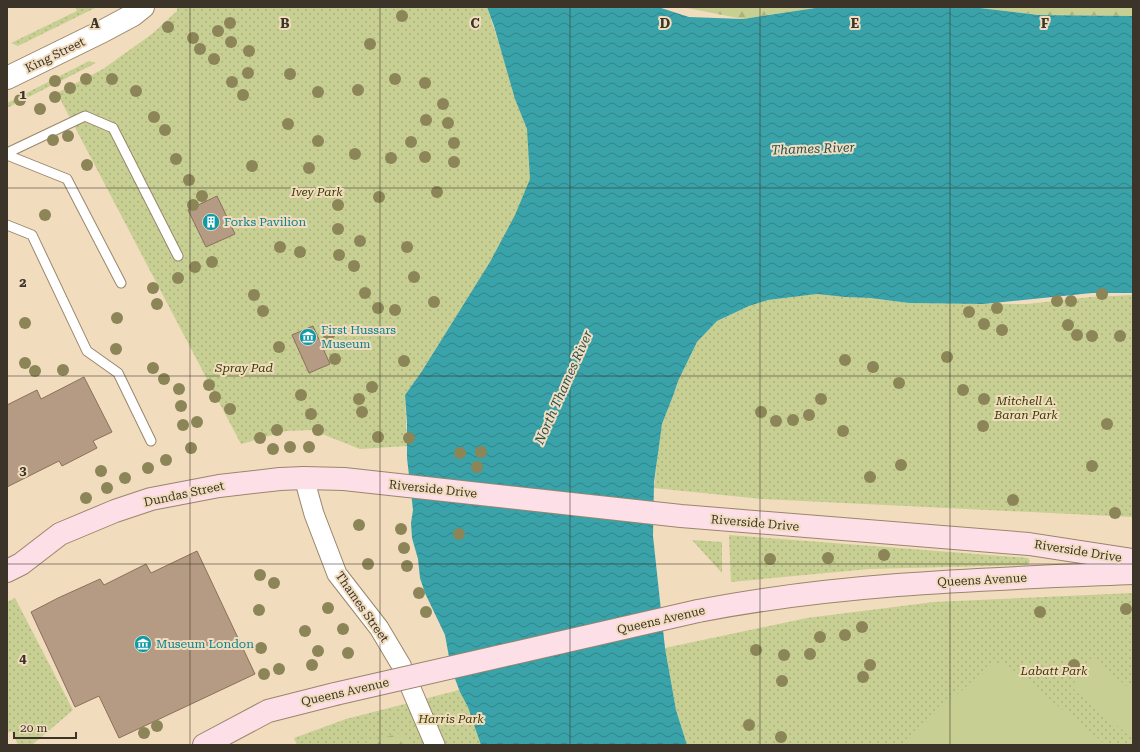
<svg xmlns="http://www.w3.org/2000/svg" width="1140" height="752" viewBox="0 0 1140 752" font-family="'Roboto Serif',serif">
<style>
.grass{fill:url(#grass-dots)}
.forest{fill:url(#forest-firs)}
.pitch{fill:#c7cf93}
.water{fill:url(#water-waves)}
.building{fill:#b69b84;stroke:#8a705b}
.lines{fill:none;stroke-linecap:round;stroke-linejoin:round}
.service-casing{stroke:#9a866b;stroke-width:11}
.minor-casing{stroke:#9a866b;stroke-width:21}
.tertiary-casing{stroke:#9a866b;stroke-width:24}
.secondary-casing{stroke:#9a866b;stroke-width:24}
.service{stroke:#fff;stroke-width:9}
.minor{stroke:#fff;stroke-width:19}
.tertiary{stroke:#fff;stroke-width:22}
.secondary{stroke:#fddfe8;stroke-width:22}
.secondary-bridge-casing{stroke:#9a866b;stroke-width:24;stroke-linecap:butt}
.secondary-bridge{stroke:#fddfe8;stroke-width:22}
.tree{fill:#8c8558}
.grid{fill:none;stroke:#3c3428;stroke-width:1;stroke-opacity:0.55}
.labels{text-anchor:middle;stroke-width:4;stroke-linejoin:round;paint-order:stroke}
.street-label{font-size:12px;fill:#3c3428;stroke:#f1dcbe}
.park-label{font-size:12px;font-style:italic;fill:#393e05;stroke:#f1dcbe}
.culture-label{font-size:12px;fill:#0d838f;stroke:#f1dcbe;text-anchor:start}
.water-label{font-size:13px;font-style:italic;fill:#255255;stroke:#f1dcbe}
.grid-label{font-size:13px;text-anchor:middle;font-weight:bold;fill:#3c3428;stroke:#f1dcbe;stroke-width:4;stroke-linejoin:round;paint-order:stroke}
</style>
<defs>
<pattern id="grass-dots" width="8" height="8" patternUnits="userSpaceOnUse"><rect width="8" height="8" fill="#c7cf93"/><path d="M2 2h.1M6 6h.1" fill="none" stroke="#acb27f" stroke-width="1.8" stroke-linecap="round"/></pattern>
<pattern id="forest-firs" width="22" height="20" patternUnits="userSpaceOnUse"><rect width="22" height="20" fill="#c7cf93"/><path d="M5 1l3.5 6h-7zM16 11l3.5 6h-7z" fill="#acb27f"/></pattern>
<pattern id="water-waves" width="16" height="10" patternUnits="userSpaceOnUse"><rect width="16" height="10" fill="#3aa2a9"/><path d="M0 5q4-4 8 0t8 0" fill="none" stroke="#32858a"/></pattern>
</defs>
<rect width="100%" height="100%" fill="#f1dcbe"/>
<path class="grass" d="M75,7H97L18,46L11,43L77,11Z
M177,7H487L543,178L422,371L405,395L407,446L360,449L312,430L286,431L241,444L57,93L103,69L152,34L177,11Z
M89,61L96,63L7,108V103Z
M817,294L845,297L870,298L909,303L984,304H1027L1091,297L1133,295V517L762,499L654,488L658,451L662,424L673,396L678,381L697,342L717,321L749,306L768,300Z
M729,535L1028,558L1030,561L1028,565L869,569L731,582Z
M692,540L722,542V573Z
M1133,593V745H687L676,710L665,648L807,618L934,602Z
M15,598L73,710L32,745H18L12,731L7,733V602Z
M467,688L493,745H297L294,738L346,719Z"/>
<path class="forest" d="M682,7H822L743,19Z
M971,7H1133V16L1038,15Z
M404,732L410,745H357Z"/>
<path class="pitch" d="M1092,659L1133,691V739L1071,687Z
M1002,661L1106,745H905L922,725L970,683L994,665Z"/>
<path class="water" d="M487,7H658L689,17L743,19L822,7H971L1038,15L1133,16V293H1092L984,304L909,303L870,298L845,297L817,294L768,300L749,306L717,321L697,342L678,381L673,396L662,424L654,482L653,536L665,648L676,710L687,745H481L468,707L460,692L451,668L445,635L425,593L420,578L418,559L412,538L411,523L413,510L407,458V423L405,395L422,371L490,262L515,215L530,179L527,129L515,99L494,26Z"/>
<path class="building" d="M217,196L235,234L206,247L188,210Z
M313,326L330,364L309,373L292,335Z
M84,377L112,432L93,441L97,448L62,466L59,461L7,487V405L37,390L41,399Z
M197,551L255,674L119,738L99,696L75,707L31,612L58,598L100,579L104,585L146,564L151,573Z"/>
<g class="lines">
<defs>
<path id="service" d="M7,153L85,116L113,128L178,256
M7,155L67,179L121,283
M7,225L32,235L87,351L118,373L151,441"/>
<path id="minor" d="M304,478L314,514L337,574L379,628L401,665L435,745"/>
<path id="tertiary" d="M7,78L103,31L133,15L143,7"/>
<path id="secondary" d="M7,571L21,564L60,534L115,511L151,499L219,486L280,479L304,478L344,479L681,516L1029,544L1133,560
M698,611C841,583 987,579 1133,573
M204,745L268,711L335,694"/>
</defs>
<use href="#service" class="service-casing"/>
<use href="#minor" class="minor-casing"/>
<use href="#tertiary" class="tertiary-casing"/>
<use href="#secondary" class="secondary-casing"/>
<use href="#service" class="service"/>
<use href="#minor" class="minor"/>
<use href="#tertiary" class="tertiary"/>
<use href="#secondary" class="secondary"/>
<defs>
<path id="secondary-bridge" d="M335,694L698,611"/>
</defs>
<use href="#secondary-bridge" class="secondary-bridge-casing"/>
<use href="#secondary-bridge" class="secondary-bridge"/>
</g>
<g class="tree">
<circle cx="402" cy="16" r="6"/>
<circle cx="230" cy="23" r="6"/>
<circle cx="168" cy="27" r="6"/>
<circle cx="218" cy="31" r="6"/>
<circle cx="193" cy="38" r="6"/>
<circle cx="231" cy="42" r="6"/>
<circle cx="370" cy="44" r="6"/>
<circle cx="200" cy="49" r="6"/>
<circle cx="249" cy="51" r="6"/>
<circle cx="214" cy="59" r="6"/>
<circle cx="248" cy="73" r="6"/>
<circle cx="290" cy="74" r="6"/>
<circle cx="86" cy="79" r="6"/>
<circle cx="112" cy="79" r="6"/>
<circle cx="395" cy="79" r="6"/>
<circle cx="55" cy="81" r="6"/>
<circle cx="232" cy="82" r="6"/>
<circle cx="425" cy="83" r="6"/>
<circle cx="70" cy="88" r="6"/>
<circle cx="358" cy="90" r="6"/>
<circle cx="136" cy="91" r="6"/>
<circle cx="318" cy="92" r="6"/>
<circle cx="243" cy="95" r="6"/>
<circle cx="55" cy="97" r="6"/>
<circle cx="20" cy="100" r="6"/>
<circle cx="443" cy="104" r="6"/>
<circle cx="40" cy="109" r="6"/>
<circle cx="154" cy="117" r="6"/>
<circle cx="426" cy="120" r="6"/>
<circle cx="448" cy="123" r="6"/>
<circle cx="288" cy="124" r="6"/>
<circle cx="165" cy="130" r="6"/>
<circle cx="68" cy="136" r="6"/>
<circle cx="53" cy="140" r="6"/>
<circle cx="318" cy="141" r="6"/>
<circle cx="411" cy="142" r="6"/>
<circle cx="454" cy="143" r="6"/>
<circle cx="355" cy="154" r="6"/>
<circle cx="425" cy="157" r="6"/>
<circle cx="391" cy="158" r="6"/>
<circle cx="176" cy="159" r="6"/>
<circle cx="454" cy="162" r="6"/>
<circle cx="87" cy="165" r="6"/>
<circle cx="252" cy="166" r="6"/>
<circle cx="309" cy="168" r="6"/>
<circle cx="189" cy="180" r="6"/>
<circle cx="437" cy="192" r="6"/>
<circle cx="202" cy="196" r="6"/>
<circle cx="379" cy="197" r="6"/>
<circle cx="193" cy="205" r="6"/>
<circle cx="338" cy="205" r="6"/>
<circle cx="45" cy="215" r="6"/>
<circle cx="338" cy="229" r="6"/>
<circle cx="360" cy="241" r="6"/>
<circle cx="280" cy="247" r="6"/>
<circle cx="407" cy="247" r="6"/>
<circle cx="300" cy="252" r="6"/>
<circle cx="339" cy="255" r="6"/>
<circle cx="212" cy="262" r="6"/>
<circle cx="354" cy="266" r="6"/>
<circle cx="195" cy="267" r="6"/>
<circle cx="414" cy="277" r="6"/>
<circle cx="178" cy="278" r="6"/>
<circle cx="153" cy="288" r="6"/>
<circle cx="365" cy="293" r="6"/>
<circle cx="1102" cy="294" r="6"/>
<circle cx="254" cy="295" r="6"/>
<circle cx="1057" cy="301" r="6"/>
<circle cx="1071" cy="301" r="6"/>
<circle cx="434" cy="302" r="6"/>
<circle cx="157" cy="304" r="6"/>
<circle cx="378" cy="308" r="6"/>
<circle cx="997" cy="308" r="6"/>
<circle cx="395" cy="310" r="6"/>
<circle cx="263" cy="311" r="6"/>
<circle cx="969" cy="312" r="6"/>
<circle cx="117" cy="318" r="6"/>
<circle cx="25" cy="323" r="6"/>
<circle cx="984" cy="324" r="6"/>
<circle cx="1068" cy="325" r="6"/>
<circle cx="1002" cy="330" r="6"/>
<circle cx="329" cy="335" r="6"/>
<circle cx="1077" cy="335" r="6"/>
<circle cx="1092" cy="336" r="6"/>
<circle cx="1120" cy="336" r="6"/>
<circle cx="279" cy="347" r="6"/>
<circle cx="116" cy="349" r="6"/>
<circle cx="947" cy="357" r="6"/>
<circle cx="335" cy="359" r="6"/>
<circle cx="845" cy="360" r="6"/>
<circle cx="404" cy="361" r="6"/>
<circle cx="25" cy="363" r="6"/>
<circle cx="873" cy="367" r="6"/>
<circle cx="153" cy="368" r="6"/>
<circle cx="63" cy="370" r="6"/>
<circle cx="35" cy="371" r="6"/>
<circle cx="164" cy="379" r="6"/>
<circle cx="899" cy="383" r="6"/>
<circle cx="209" cy="385" r="6"/>
<circle cx="372" cy="387" r="6"/>
<circle cx="179" cy="389" r="6"/>
<circle cx="963" cy="390" r="6"/>
<circle cx="301" cy="395" r="6"/>
<circle cx="215" cy="397" r="6"/>
<circle cx="359" cy="399" r="6"/>
<circle cx="821" cy="399" r="6"/>
<circle cx="984" cy="399" r="6"/>
<circle cx="181" cy="406" r="6"/>
<circle cx="230" cy="409" r="6"/>
<circle cx="362" cy="412" r="6"/>
<circle cx="761" cy="412" r="6"/>
<circle cx="311" cy="414" r="6"/>
<circle cx="809" cy="415" r="6"/>
<circle cx="793" cy="420" r="6"/>
<circle cx="776" cy="421" r="6"/>
<circle cx="197" cy="422" r="6"/>
<circle cx="1107" cy="424" r="6"/>
<circle cx="183" cy="425" r="6"/>
<circle cx="983" cy="426" r="6"/>
<circle cx="277" cy="430" r="6"/>
<circle cx="318" cy="430" r="6"/>
<circle cx="843" cy="431" r="6"/>
<circle cx="378" cy="437" r="6"/>
<circle cx="260" cy="438" r="6"/>
<circle cx="409" cy="438" r="6"/>
<circle cx="290" cy="447" r="6"/>
<circle cx="309" cy="447" r="6"/>
<circle cx="191" cy="448" r="6"/>
<circle cx="273" cy="449" r="6"/>
<circle cx="481" cy="452" r="6"/>
<circle cx="460" cy="453" r="6"/>
<circle cx="166" cy="460" r="6"/>
<circle cx="901" cy="465" r="6"/>
<circle cx="1092" cy="466" r="6"/>
<circle cx="477" cy="467" r="6"/>
<circle cx="148" cy="468" r="6"/>
<circle cx="101" cy="471" r="6"/>
<circle cx="870" cy="477" r="6"/>
<circle cx="125" cy="478" r="6"/>
<circle cx="107" cy="488" r="6"/>
<circle cx="86" cy="498" r="6"/>
<circle cx="1013" cy="500" r="6"/>
<circle cx="1115" cy="513" r="6"/>
<circle cx="359" cy="525" r="6"/>
<circle cx="401" cy="529" r="6"/>
<circle cx="459" cy="534" r="6"/>
<circle cx="404" cy="548" r="6"/>
<circle cx="884" cy="555" r="6"/>
<circle cx="828" cy="558" r="6"/>
<circle cx="770" cy="559" r="6"/>
<circle cx="368" cy="564" r="6"/>
<circle cx="407" cy="566" r="6"/>
<circle cx="260" cy="575" r="6"/>
<circle cx="274" cy="583" r="6"/>
<circle cx="419" cy="593" r="6"/>
<circle cx="328" cy="608" r="6"/>
<circle cx="1126" cy="609" r="6"/>
<circle cx="259" cy="610" r="6"/>
<circle cx="426" cy="612" r="6"/>
<circle cx="1040" cy="612" r="6"/>
<circle cx="862" cy="627" r="6"/>
<circle cx="343" cy="629" r="6"/>
<circle cx="305" cy="631" r="6"/>
<circle cx="845" cy="635" r="6"/>
<circle cx="820" cy="637" r="6"/>
<circle cx="261" cy="648" r="6"/>
<circle cx="756" cy="650" r="6"/>
<circle cx="318" cy="651" r="6"/>
<circle cx="348" cy="653" r="6"/>
<circle cx="810" cy="654" r="6"/>
<circle cx="784" cy="655" r="6"/>
<circle cx="312" cy="665" r="6"/>
<circle cx="870" cy="665" r="6"/>
<circle cx="1074" cy="665" r="6"/>
<circle cx="279" cy="669" r="6"/>
<circle cx="264" cy="674" r="6"/>
<circle cx="863" cy="677" r="6"/>
<circle cx="782" cy="681" r="6"/>
<circle cx="749" cy="725" r="6"/>
<circle cx="157" cy="726" r="6"/>
<circle cx="144" cy="733" r="6"/>
<circle cx="781" cy="737" r="6"/>
</g>
<path class="grid" d="M190,7V745M380,7V745M570,7V745M760,7V745M950,7V745M7,188H1133M7,376H1133M7,564H1133"/>
<defs>
<symbol id="building-disc" viewBox="-11 -11 22 22"><circle r="9.5" fill="#0f9aa8" stroke="#f1dcbe"/><path d="M-4-6H4V6H1V3H-1V6H-4ZM-2.5-4.3h1.7v1.8h-1.7ZM.8-4.3h1.7v1.8H.8ZM-2.5-1h1.7V.8h-1.7ZM.8-1h1.7V.8H.8Z" fill="#fff"/></symbol>
<symbol id="museum-disc" viewBox="-11 -11 22 22"><circle r="9.5" fill="#0f9aa8" stroke="#f1dcbe"/><path d="M0-6L6-3V-2H-6V-3ZM-5-1h2V3h-2ZM-1-1h2V3h-2ZM3-1h2V3H3ZM-6 4H6V6H-6Z" fill="#fff"/></symbol>
</defs>
<g fill-rule="evenodd">
<use href="#building-disc" x="201" y="212" width="20" height="20"/>
<use href="#museum-disc" x="298" y="327" width="20" height="20"/>
<use href="#museum-disc" x="133" y="634" width="20" height="20"/>
</g>
<g class="labels">
<g class="street-label">
<text transform="translate(55 55) rotate(-26)" y="4">King Street</text>
<text transform="translate(433 489) rotate(6)" y="4">Riverside Drive</text>
<text transform="translate(184 494) rotate(-12)" y="4">Dundas Street</text>
<text transform="translate(755 523) rotate(5)" y="4">Riverside Drive</text>
<text transform="translate(1078 551) rotate(9)" y="4">Riverside Drive</text>
<text transform="translate(982 580) rotate(-3)" y="4">Queens Avenue</text>
<text transform="translate(362 607) rotate(55)" y="4">Thames Street</text>
<text transform="translate(661 620) rotate(-13)" y="4">Queens Avenue</text>
<text transform="translate(345 692) rotate(-13)" y="4">Queens Avenue</text>
</g>
<g class="park-label">
<text x="317" y="196">Ivey Park</text>
<text x="244" y="372">Spray Pad</text>
<text x="1026" y="405">Mitchell A.<tspan x="1026" dy="14">Baran Park</tspan></text>
<text x="1054" y="675">Labatt Park</text>
<text x="451" y="723">Harris Park</text>
</g>
<g class="culture-label">
<text x="224" y="226">Forks Pavilion</text>
<text x="321" y="334">First Hussars<tspan x="321" dy="14">Museum</tspan></text>
<text x="156" y="648">Museum London</text>
</g>
<g class="water-label">
<text transform="translate(813 148) rotate(-2)" y="5">Thames River</text>
<text transform="translate(563 387) rotate(-66)" y="5">North Thames River</text>
</g>
</g>
<g class="grid-label">
<text x="95" y="28">A</text>
<text x="285" y="28">B</text>
<text x="475" y="28">C</text>
<text x="665" y="28">D</text>
<text x="855" y="28">E</text>
<text x="1045" y="28">F</text>
<text x="23" y="99">1</text>
<text x="23" y="287">2</text>
<text x="23" y="475">3</text>
<text x="23" y="663">4</text>
</g>
<rect width="1140" height="752" fill="none" stroke="#3c3428" stroke-width="16"/>
<path d="M14 732v6h62v-6" fill="none" stroke="#3c3428" stroke-width="2"/>
<text x="20" y="732" font-size="12" fill="#3c3428" stroke="#f1dcbe" stroke-width="3" paint-order="stroke">20 m</text>
</svg>
